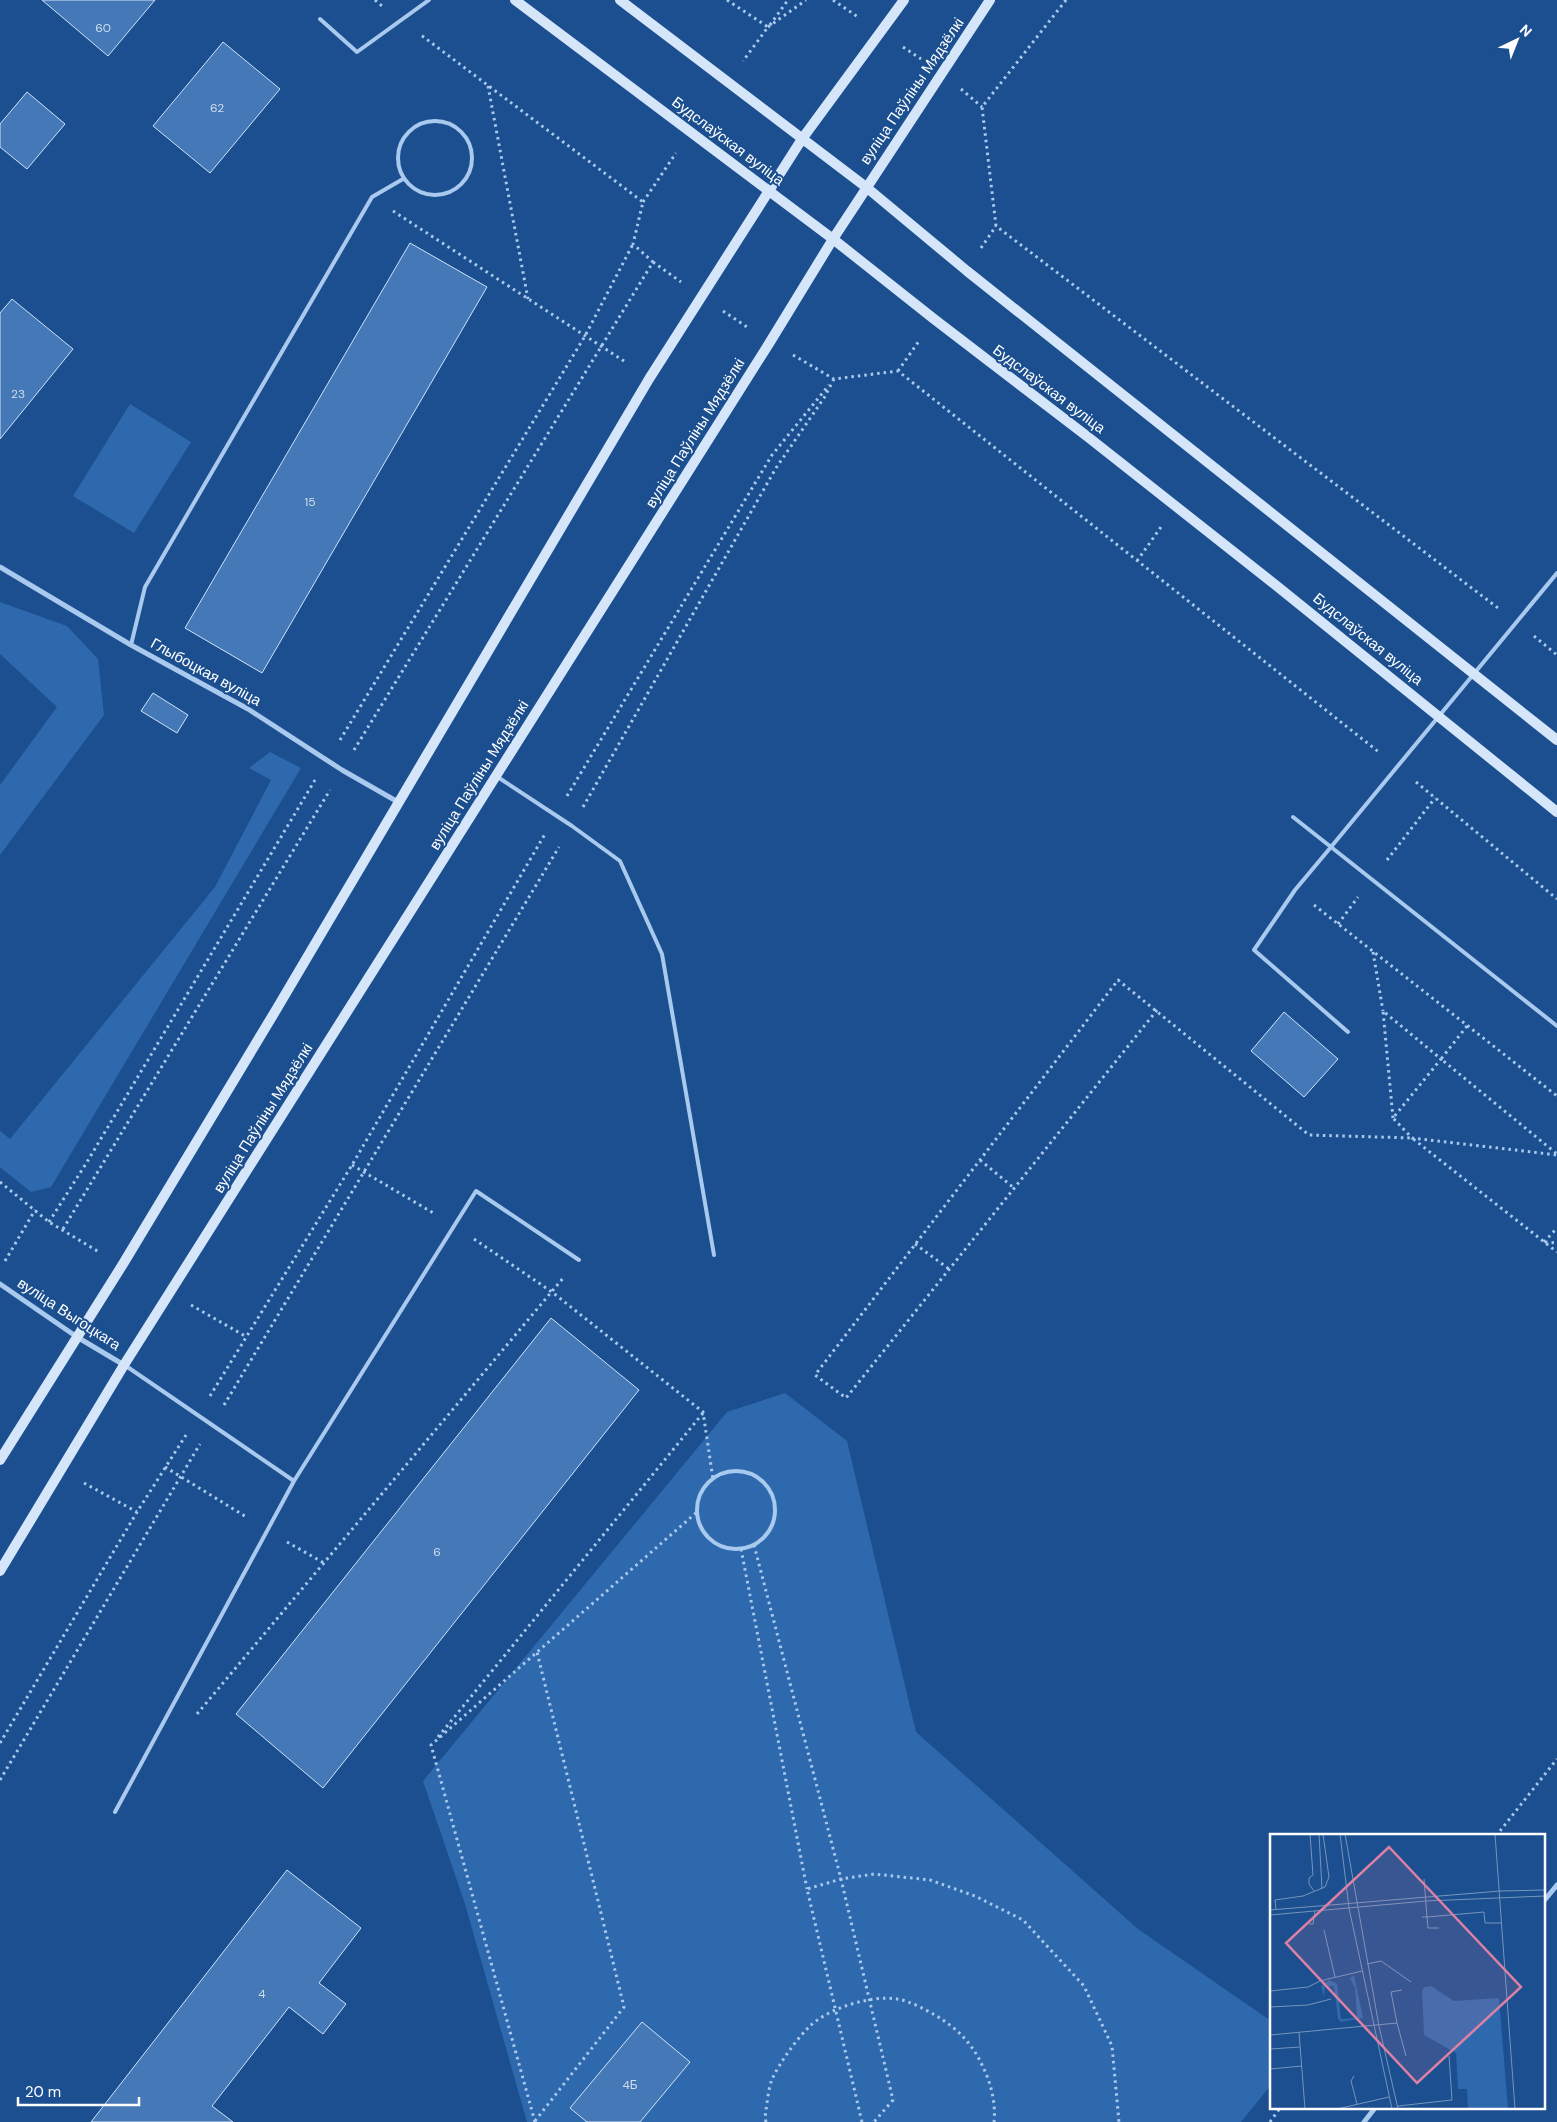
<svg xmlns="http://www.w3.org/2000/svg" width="1557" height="2122" viewBox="0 0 1557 2122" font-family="'DM Sans',sans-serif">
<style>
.green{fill:#2e69ad}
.building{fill:#4478b7;stroke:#cfe3fa}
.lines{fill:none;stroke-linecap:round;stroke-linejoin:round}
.path{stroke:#a9c9ee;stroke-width:3;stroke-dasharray:2.5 4;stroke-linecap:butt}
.lane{stroke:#a9c9ee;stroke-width:4}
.street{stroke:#a9c9ee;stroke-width:5}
.secondary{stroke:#d6e6fa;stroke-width:10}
.labels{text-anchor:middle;stroke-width:4;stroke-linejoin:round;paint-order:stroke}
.number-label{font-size:12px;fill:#d0dded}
.street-label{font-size:15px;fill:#fff;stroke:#1b4f8f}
.inset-road{fill:none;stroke:#7695bc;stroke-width:1}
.view{fill:#dd80a5;fill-opacity:0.15;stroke:#dd80a5;stroke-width:2.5}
.inset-edge{fill:none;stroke:#fff;stroke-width:2.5}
</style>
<rect width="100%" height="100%" fill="#1b4f8f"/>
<path class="green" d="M130,404L191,442L134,533L73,496Z
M0,602L67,626L98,659L104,715L0,855V785L57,707L0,654Z
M270,752L301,768L51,1187L31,1192L0,1167V1131L10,1139L215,887L271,780L249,768Z
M785,1393L847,1441L916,1732L1138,1929L1271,2021V2085L1241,2122H527L465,1904L423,1781L727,1412Z"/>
<path class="building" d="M42,0H155L108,56Z
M223,42L280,89L210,173L153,126Z
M27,92L65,124L27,169L0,147V124Z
M410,243L487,287L262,673L185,628Z
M12,299L73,349L0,439V313Z
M153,693L188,715L177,733L141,711Z
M1284,1012L1338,1059L1304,1097L1251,1051Z
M551,1318L639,1390L323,1788L236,1714Z
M287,1870L361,1928L319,1983L346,2004L323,2034L289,2007L212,2106L233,2122H91Z
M642,2022L690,2062L640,2122H587L570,2108Z"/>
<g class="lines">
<path class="path" d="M375,0L382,6
M727,0L768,27L743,61
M833,0L858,17
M1066,0L982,107L996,226L1498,608
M770,25L788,0
M768,27L806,0
M903,47L921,59
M488,86L528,299
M961,89L982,107
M643,202L676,153
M393,211L627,363
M981,248L996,226
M653,262L681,282
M723,311L747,327
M793,355L834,379L898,371L1380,753
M898,371L919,341
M1137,561L1161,527
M1534,636L1557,655
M340,740L585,336L633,244
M354,750L653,262L633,244L643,202L421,35
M1416,782L1557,899
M567,796L772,455L829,385
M583,807L776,468L824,398L834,379
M1387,860L1435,798
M1314,905L1557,1096
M1338,924L1358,897
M1373,952L1383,1011
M1157,1010L846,1398L815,1375L1118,980L1309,1135L1412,1138L1557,1252
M1467,1026L1441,1059L1557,1154
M1393,1118L1383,1011L1441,1059L1393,1118L1412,1138L1557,1155
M980,1160L1014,1188
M352,1165L435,1214
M0,1182L49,1222L99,1252
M49,1222L87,1162L315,780
M63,1229L330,790
M474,1239L552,1292L703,1412L713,1479
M1544,1242L1557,1228
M1545,1242L1557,1243
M915,1244L949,1269
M5,1261L35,1210
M191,1305L245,1336
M210,1396L352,1165L545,834
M224,1405L559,847
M165,1467L248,1518
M84,1483L137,1512
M287,1542L324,1563
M754,1545L841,1879L893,2100L874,2122
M741,1549L807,1889
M197,1714L564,1277
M438,1737L703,1413
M0,1743L137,1512L186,1435
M0,1780L200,1444
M1496,1836L1557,1759
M535,2121L624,2007L537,1652
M535,2122L431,1745L697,1512
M766,2122L765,2117C767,2105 768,2090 772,2079C781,2061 795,2041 809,2027C828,2008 871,1995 897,1999C910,2001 924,2009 935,2015C958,2029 972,2043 983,2067C991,2083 996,2104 994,2122
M862,2122L807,1889L841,1879L874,1874L930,1880L975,1896L1023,1920L1084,1986L1112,2046L1119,2122
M1270,2122L1280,2108"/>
<path class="lane" d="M320,19L357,52L429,0
M398 158a37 37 0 1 1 74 0a37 37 0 1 1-74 0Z
M1557,573L1331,847L1557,1026
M131,645L145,587L372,197L403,179
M496,776L572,826L620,861L662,954L714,1255
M1293,817L1331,847L1295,890L1254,950L1348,1032
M697 1510a39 39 0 1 1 78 0a39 39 0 1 1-78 0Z
M294,1481L476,1191L579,1260
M115,1812L294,1481L126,1366"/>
<path class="street" d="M0,567L131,645L248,709L342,770L398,802
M0,1284L77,1337L124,1365
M1543,1902L1557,1885
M1364,2122L1375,2108"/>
<path class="secondary" d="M515,0L833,239L934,319L1088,437L1273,583L1557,812
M620,0L866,187L967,271L1557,740
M0,1460L123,1264L276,1010L649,379L802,139L904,0
M0,1571L124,1365L770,342L833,239L990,0"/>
</g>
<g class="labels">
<g class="number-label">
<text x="103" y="32">60</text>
<text x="217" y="112">62</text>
<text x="18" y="398">23</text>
<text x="310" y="506">15</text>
<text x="437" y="1556">6</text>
<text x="262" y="1998">4</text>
<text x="630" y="2089">4Б</text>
</g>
<g class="street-label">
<text transform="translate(912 91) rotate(-56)" y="5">вуліца Паўліны Мядзёлкі</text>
<text transform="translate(728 141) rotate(37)" y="5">Будслаўская вуліца</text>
<text transform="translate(1049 389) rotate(37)" y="5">Будслаўская вуліца</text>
<text transform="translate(695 433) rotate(-58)" y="5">вуліца Паўліны Мядзёлкі</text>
<text transform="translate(1368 639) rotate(39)" y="5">Будслаўская вуліца</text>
<text transform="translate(206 672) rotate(29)" y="5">Глыбоцкая вуліца</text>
<text transform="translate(479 775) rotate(-58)" y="5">вуліца Паўліны Мядзёлкі</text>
<text transform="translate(263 1118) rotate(-58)" y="5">вуліца Паўліны Мядзёлкі</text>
<text transform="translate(69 1314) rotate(33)" y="5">вуліца Выгоцкага</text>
</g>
</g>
<g transform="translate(1270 1834)">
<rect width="275" height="275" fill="#1b4f8f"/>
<path d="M84,141L93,184L71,188L68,185L64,152H55L54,163L51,152L59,146L67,150L71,185L87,184L85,154L80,144ZM161,152L184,167L229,164L238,275H198L197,255H188L186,219L154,201L152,157L154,153Z" fill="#2e69ad"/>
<path class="inset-road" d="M40,0L43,41L39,44V50L44,57M49,0L52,55M70,0L79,74L122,275M75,0L109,192L128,275M225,0L245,275M154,45L157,83L214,78L215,89H232M0,76L230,57L275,56M6,76L5,66L33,62L55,53L59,43L53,0M0,81L156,67L275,62M152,83H157L158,94H169M39,90H43L45,77M54,96L65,143M97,130L111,127L141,148M0,157L38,153L50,147L92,137M0,173L38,171L61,165M127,189L121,158L132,156M29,198L35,275M0,201L127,189L136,222M0,215L30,213M0,235L32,232M84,242L81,247L87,270M128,272L182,266L179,222M67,275L119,263"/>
<path class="view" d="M119,13L251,153L147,249L16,109Z"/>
<rect width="275" height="275" class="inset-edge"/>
</g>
<g transform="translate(1517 40) rotate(43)" stroke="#1b4f8f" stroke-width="4" paint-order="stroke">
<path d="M0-4L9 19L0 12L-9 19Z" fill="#ffffff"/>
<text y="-8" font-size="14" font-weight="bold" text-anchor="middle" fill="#ffffff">N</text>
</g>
<path d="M18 2097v8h121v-8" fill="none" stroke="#ffffff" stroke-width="2.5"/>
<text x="25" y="2097" font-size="15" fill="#ffffff" stroke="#1b4f8f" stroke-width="4" paint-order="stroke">20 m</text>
</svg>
